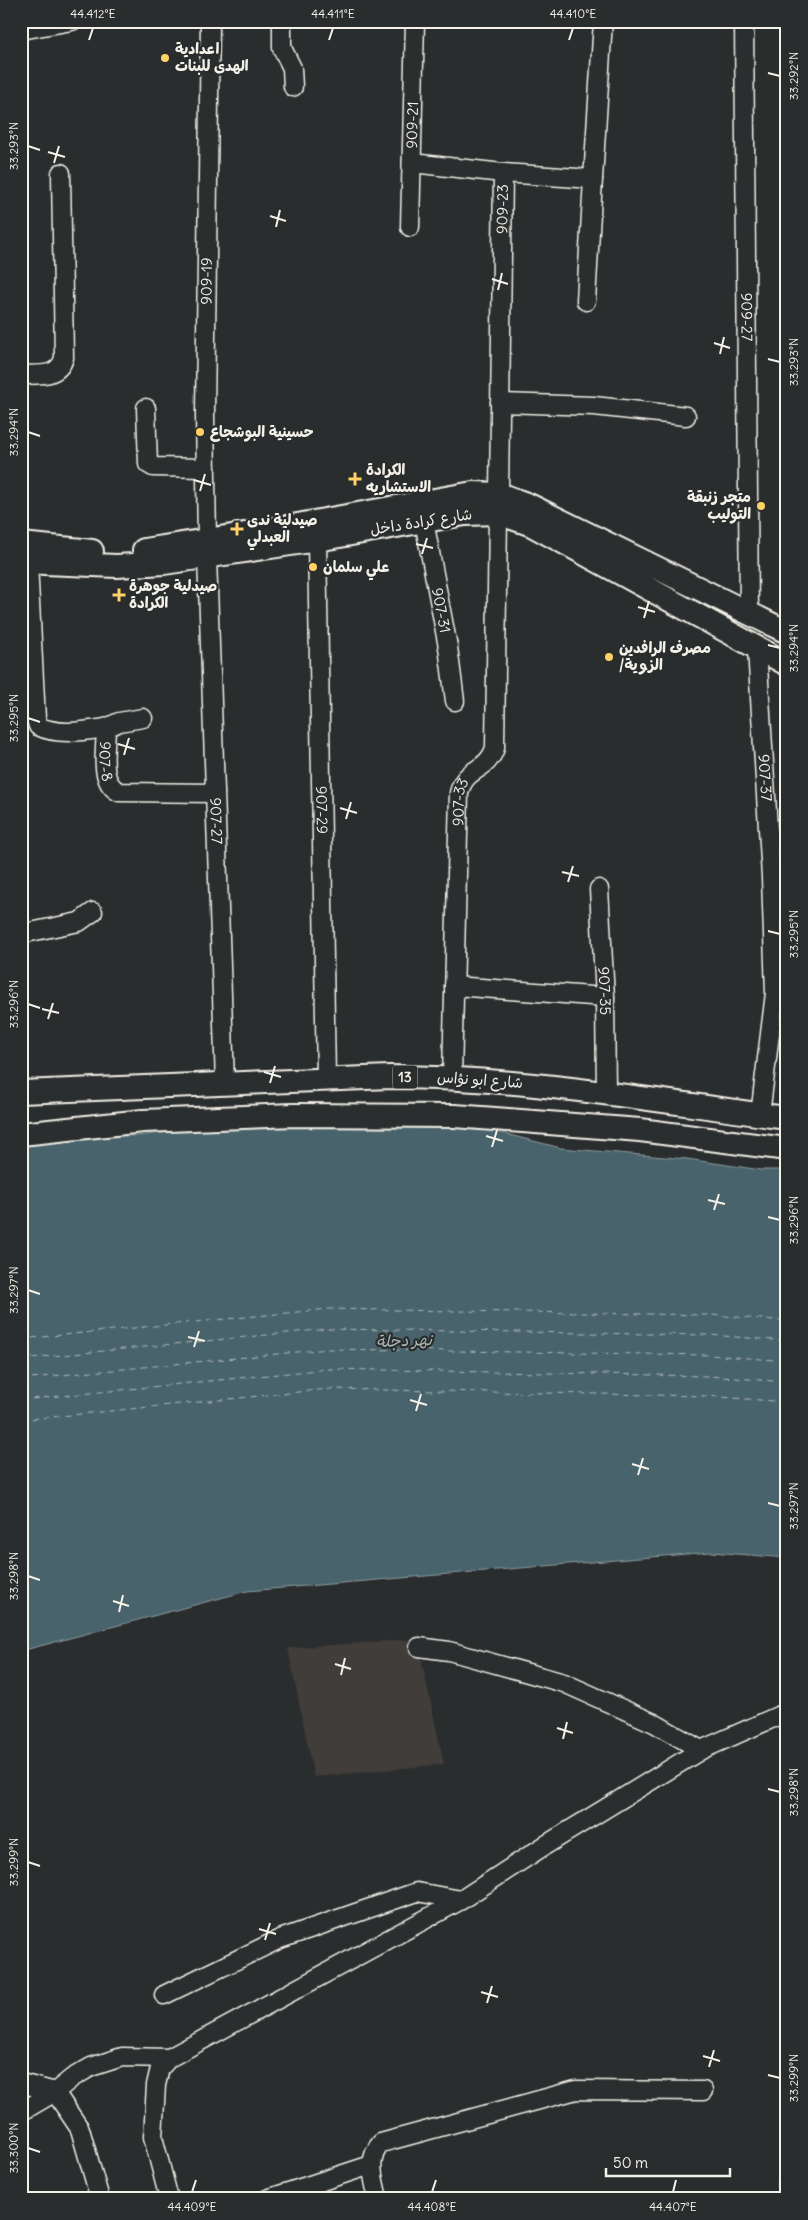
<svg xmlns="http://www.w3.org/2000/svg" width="808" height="2220" viewBox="0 0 808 2220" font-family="Delius,'Playpen Sans Arabic',sans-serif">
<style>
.built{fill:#3f3d3a}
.water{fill:#48636c;stroke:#8d9c9e}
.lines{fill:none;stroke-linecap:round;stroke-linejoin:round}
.ferry{stroke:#afb8b6;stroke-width:1;stroke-dasharray:6 5;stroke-linecap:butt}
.minor-casing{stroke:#f4f1e8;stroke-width:21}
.major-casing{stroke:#f4f1e8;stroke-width:26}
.minor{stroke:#2a2d2e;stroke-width:18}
.major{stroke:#2a2d2e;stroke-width:22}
.ticks{fill:none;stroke:#f4f1e8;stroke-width:2}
.poi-dot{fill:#ffd166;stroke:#2a2d2e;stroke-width:2}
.labels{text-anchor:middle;stroke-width:4.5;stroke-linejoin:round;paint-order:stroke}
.shield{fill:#2a2d2e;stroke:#b7b6b0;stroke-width:1}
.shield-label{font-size:14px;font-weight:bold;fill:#f4f1e8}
.poi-label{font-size:15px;font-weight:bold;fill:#f4f1e8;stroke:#2a2d2e;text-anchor:start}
.street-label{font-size:15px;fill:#f4f1e8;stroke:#2a2d2e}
.water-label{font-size:16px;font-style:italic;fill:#afb8b6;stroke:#2a2d2e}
.neatline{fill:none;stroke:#f4f1e8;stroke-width:2}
.ticks-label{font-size:12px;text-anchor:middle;fill:#f4f1e8}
</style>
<rect width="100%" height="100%" fill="#2a2d2e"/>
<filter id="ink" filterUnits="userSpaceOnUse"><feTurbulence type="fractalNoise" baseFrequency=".02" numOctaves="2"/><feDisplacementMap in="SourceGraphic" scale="10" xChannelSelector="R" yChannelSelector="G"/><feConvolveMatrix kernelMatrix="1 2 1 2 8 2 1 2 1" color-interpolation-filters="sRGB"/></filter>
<g filter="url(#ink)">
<path class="built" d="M417,1639L444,1764L314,1777L288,1648Z"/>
<path class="water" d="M242,1123L478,1127L561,1148L687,1159L761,1170H787V1558L711,1552L247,1591L21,1651V1135L137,1136Z"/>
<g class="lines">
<path class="ferry" d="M21,1339L328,1309L711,1315L787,1321
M21,1359L328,1329L710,1335L787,1341
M21,1379L328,1349L709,1355L787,1361
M21,1400L328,1369L708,1376L787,1382
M21,1420L328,1389L707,1396L787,1402"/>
<defs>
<g id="minor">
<path d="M282,21V48L292,68L293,87"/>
<path id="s1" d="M744,21L749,614"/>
<path d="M21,30L72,21"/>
<path d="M412,163L503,173"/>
<path id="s2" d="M410,227L415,21"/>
<path d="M586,301L593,179"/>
<path d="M21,375C39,374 58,378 64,358L61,173"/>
<path d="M500,403L594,406L686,416"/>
<path d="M146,408L148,464L153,467L206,468"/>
<path id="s3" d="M499,494L503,173L593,179L603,21"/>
<path id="s4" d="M424,521L448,647L455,701"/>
<path id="s5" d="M207,540L205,414L210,21"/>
<path id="s6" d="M317,540L326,1079"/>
<path id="s7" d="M207,557L225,1083"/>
<path d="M28,563L36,719L38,726C58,736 85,731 106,728"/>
<path id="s8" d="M757,649L771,877L775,993L760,1115"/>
<path id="s9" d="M143,718L119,722L106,728C106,748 98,782 119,792L215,793"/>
<path id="s10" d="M599,889L605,997L606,1093"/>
<path d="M21,934L79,922L93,912"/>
<path d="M454,986L605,997"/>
<path id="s11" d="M452,1077L459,793C465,766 487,773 495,748L498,513"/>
<path d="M419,1647L449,1651L564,1683L654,1723L701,1750"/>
<path d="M164,1995L280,1939L417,1892L461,1900"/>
<path d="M21,2083L55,2092L80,2129L100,2199"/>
<path d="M21,2112L55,2092L72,2078L91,2067L122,2057L169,2058"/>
<path d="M787,2185V2187"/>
<path d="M169,2199L153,2137L156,2085L160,2068L169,2058L461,1900L544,1846L701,1750L787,1712"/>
<path d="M267,2199L371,2165"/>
<path d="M378,2199C374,2179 366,2160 381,2143L576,2090L703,2091"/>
</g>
<path id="major" d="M21,544L92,551
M144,550L270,530L473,493L499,494L529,505L787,632
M21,562L117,566L164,563L317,540L465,514L498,513L532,525L787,664
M21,1092L390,1077C524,1077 655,1101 787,1118
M21,1134L143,1121L293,1115L455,1116L640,1130L787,1149"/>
</defs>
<use href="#minor" class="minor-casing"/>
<use href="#major" class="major-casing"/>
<use href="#minor" class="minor"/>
<use href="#major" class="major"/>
</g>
</g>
<path class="ticks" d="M89,40L93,28M329,40L333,28M569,40L573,28M768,73L780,76M28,146L40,150M48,152L65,157M54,163L59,146M270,216L286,221M276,227L280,210M492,279L508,284M498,290L502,273M714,343L730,348M720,354L724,337M768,359L780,362M28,432L40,436M194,480L211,485M200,491L205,474M416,544L433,548M422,554L427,538M638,607L655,612M644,618L649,601M768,645L780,648M28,718L40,722M118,744L135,749M124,755L129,738M340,808L357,813M346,819L351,802M562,872L579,876M568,882L573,866M768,931L780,934M28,1004L40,1008M42,1009L59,1013M48,1019L53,1003M264,1072L281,1077M270,1083L275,1066M486,1136L503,1141M492,1147L497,1130M708,1200L725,1204M714,1210L719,1194M768,1217L780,1220M28,1290L40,1294M188,1337L205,1341M194,1347L199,1331M410,1400L427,1405M416,1411L421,1394M632,1464L649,1469M638,1475L643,1458M768,1503L780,1506M28,1576L40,1580M113,1601L129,1606M119,1612L123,1595M335,1664L351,1669M341,1675L345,1658M557,1728L573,1733M563,1739L567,1722M768,1789L780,1792M28,1862L40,1866M259,1929L276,1934M265,1940L270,1923M481,1992L498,1997M487,2003L492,1986M703,2056L720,2061M709,2067L714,2050M768,2075L780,2078M28,2148L40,2152M192,2192L196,2180M432,2192L436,2180M673,2192L676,2180"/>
<g class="poi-dot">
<circle cx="165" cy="58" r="5"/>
<circle cx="200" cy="432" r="5"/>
<path d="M352.5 471.5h5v5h5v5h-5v5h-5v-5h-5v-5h5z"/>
<circle cx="761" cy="506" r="5"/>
<path d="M234.5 521.5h5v5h5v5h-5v5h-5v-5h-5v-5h5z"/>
<circle cx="313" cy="567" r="5"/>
<path d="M116.5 587.5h5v5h5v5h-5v5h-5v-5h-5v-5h5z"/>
<circle cx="609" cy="657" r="5"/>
</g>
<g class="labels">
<rect class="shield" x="392.5" y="1065.5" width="25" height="23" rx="4"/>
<g class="shield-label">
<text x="405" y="1082">13</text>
</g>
<g class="poi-label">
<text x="175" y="54">اعدادية<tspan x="175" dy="17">الهدى للبنات</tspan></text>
<text x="210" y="437">حسينية البوشجاع</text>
<text x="366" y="475">الكرادة<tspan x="366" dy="17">الاستشاريه</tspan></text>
<text x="751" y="502" text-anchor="end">متجر زنبقة<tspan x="751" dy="17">التوليب</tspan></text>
<text x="247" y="525">صيدلية ندى<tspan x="247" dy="17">العبدلي</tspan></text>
<text x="323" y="572">علي سلمان</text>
<text x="129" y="591">صيدلية جوهرة<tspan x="129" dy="17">الكرادة</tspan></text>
<text x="619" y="653">مصرف الرافدين<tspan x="619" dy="17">/الزوية</tspan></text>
</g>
<g class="street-label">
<text dy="5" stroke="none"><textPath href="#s2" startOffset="102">909-21</textPath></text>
<text dy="5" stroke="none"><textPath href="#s3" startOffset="285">909-23</textPath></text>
<text dy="5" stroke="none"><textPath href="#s5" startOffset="259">909-19</textPath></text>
<text dy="5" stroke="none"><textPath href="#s1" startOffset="296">909-27</textPath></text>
<text transform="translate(421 522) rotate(-9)" y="5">شارع كرادة داخل</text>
<text dy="5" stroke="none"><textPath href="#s4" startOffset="91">907-31</textPath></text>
<text dy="5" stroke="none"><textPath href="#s9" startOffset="72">907-8</textPath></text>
<text dy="5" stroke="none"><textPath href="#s8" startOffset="129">907-37</textPath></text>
<text dy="5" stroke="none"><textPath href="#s11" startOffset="275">907-33</textPath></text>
<text dy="5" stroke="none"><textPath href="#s6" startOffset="270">907-29</textPath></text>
<text dy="5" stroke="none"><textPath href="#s7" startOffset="264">907-27</textPath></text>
<text dy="5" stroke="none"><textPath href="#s10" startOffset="102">907-35</textPath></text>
<text transform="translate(480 1080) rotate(4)" y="5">شارع ابو نؤاس</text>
</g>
<g class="water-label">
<text transform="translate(404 1340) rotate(-2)" y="6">نهر دجلة</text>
</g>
</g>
<rect width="808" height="2220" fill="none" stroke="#2a2d2e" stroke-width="55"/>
<path d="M606 2168v8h124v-8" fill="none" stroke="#f4f1e8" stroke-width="2.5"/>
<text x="613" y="2168" font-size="15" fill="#f4f1e8" stroke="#2a2d2e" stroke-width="4" paint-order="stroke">50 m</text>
<rect x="28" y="28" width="752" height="2164" class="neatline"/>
<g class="ticks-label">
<text x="93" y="18">44.412°E</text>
<text x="333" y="18">44.411°E</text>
<text x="573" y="18">44.410°E</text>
<text transform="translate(794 76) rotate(-90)" y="4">33.292°N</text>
<text transform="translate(14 146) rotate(-90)" y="4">33.293°N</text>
<text transform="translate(794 362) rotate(-90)" y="4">33.293°N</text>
<text transform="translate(14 432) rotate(-90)" y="4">33.294°N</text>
<text transform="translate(794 648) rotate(-90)" y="4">33.294°N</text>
<text transform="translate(14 718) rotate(-90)" y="4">33.295°N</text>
<text transform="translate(794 934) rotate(-90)" y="4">33.295°N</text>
<text transform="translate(14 1004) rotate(-90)" y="4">33.296°N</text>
<text transform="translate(794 1220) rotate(-90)" y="4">33.296°N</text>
<text transform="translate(14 1290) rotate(-90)" y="4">33.297°N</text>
<text transform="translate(794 1506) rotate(-90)" y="4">33.297°N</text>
<text transform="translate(14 1576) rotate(-90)" y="4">33.298°N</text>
<text transform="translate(794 1792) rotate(-90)" y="4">33.298°N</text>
<text transform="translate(14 1862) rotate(-90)" y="4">33.299°N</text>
<text transform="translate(794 2078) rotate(-90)" y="4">33.299°N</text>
<text transform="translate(14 2148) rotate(-90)" y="4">33.300°N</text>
<text x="192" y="2211">44.409°E</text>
<text x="432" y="2211">44.408°E</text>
<text x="673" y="2211">44.407°E</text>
</g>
</svg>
